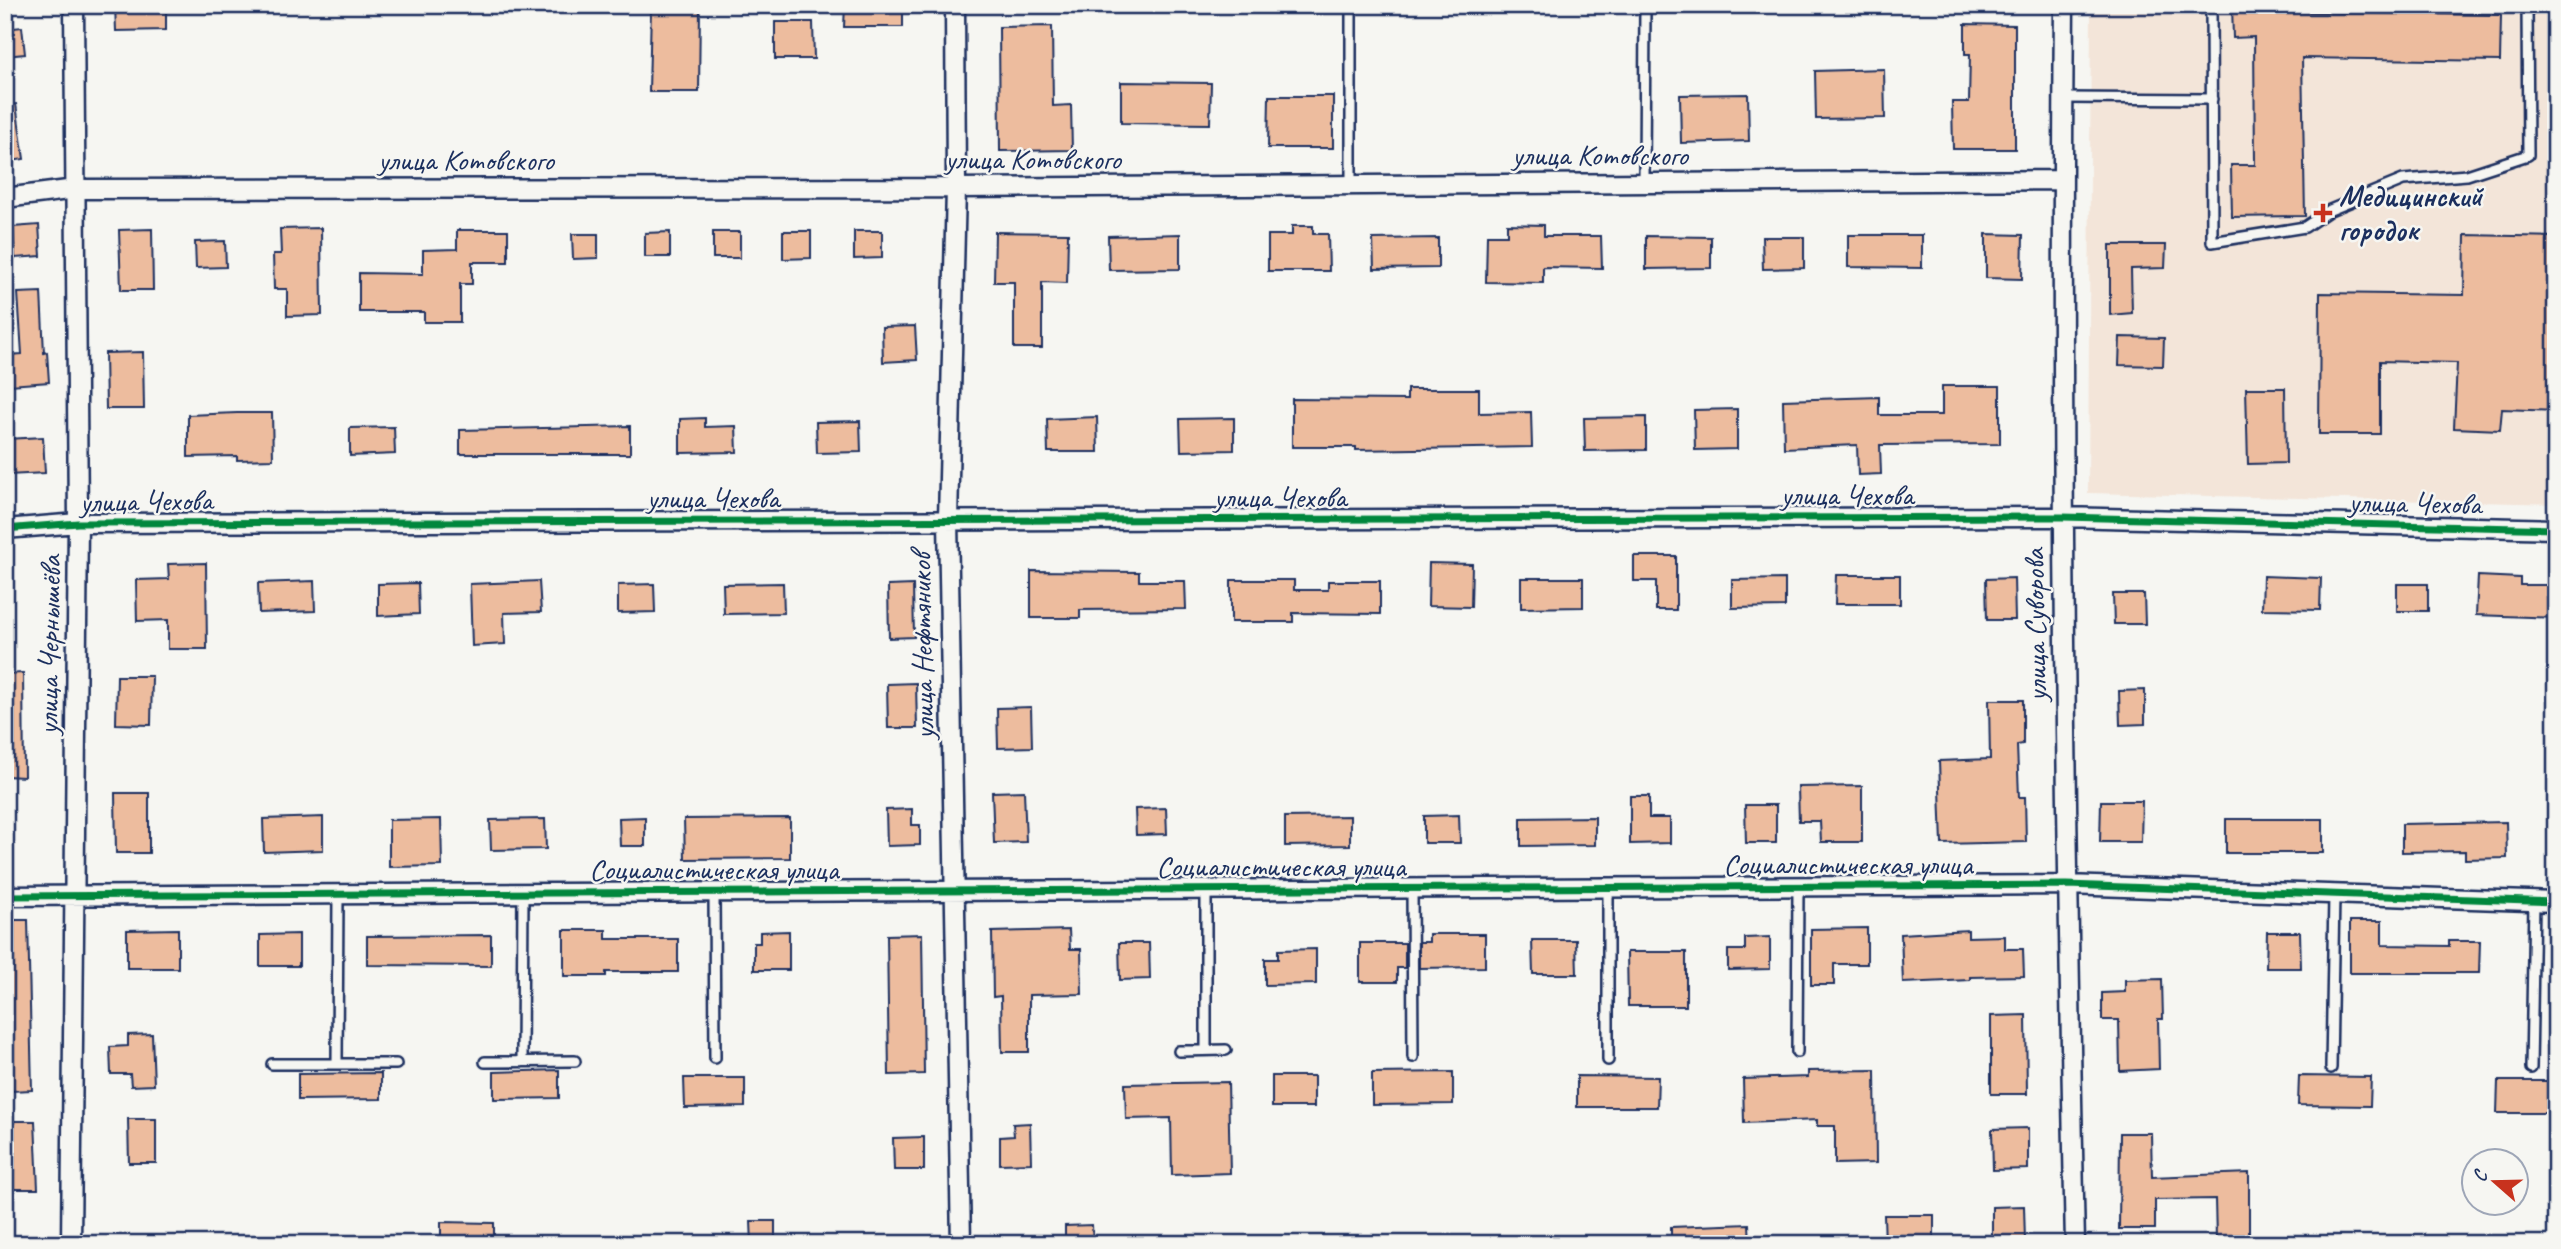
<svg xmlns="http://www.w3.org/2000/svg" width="2561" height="1249" viewBox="0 0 2561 1249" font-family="Caveat,sans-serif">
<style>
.built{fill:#f3e5d9}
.building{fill:#edbc9e;stroke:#1b2f5e;stroke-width:2}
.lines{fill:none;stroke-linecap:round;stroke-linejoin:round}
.lane-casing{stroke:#1b2f5e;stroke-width:14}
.street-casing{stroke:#1b2f5e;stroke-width:23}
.lane{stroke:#f6f6f2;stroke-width:9}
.street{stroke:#f6f6f2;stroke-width:18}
.cycleway-casing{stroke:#f6f6f2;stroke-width:11}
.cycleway{stroke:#00873e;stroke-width:7}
.poi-dot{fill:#c8321e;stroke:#f6f6f2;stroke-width:2.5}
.labels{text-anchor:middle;stroke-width:5;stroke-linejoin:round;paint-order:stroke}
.street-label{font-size:30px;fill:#1b2f5e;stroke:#f6f6f2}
.poi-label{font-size:30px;font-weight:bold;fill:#1b2f5e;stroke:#f6f6f2;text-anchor:start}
</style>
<rect width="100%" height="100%" fill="#f6f6f2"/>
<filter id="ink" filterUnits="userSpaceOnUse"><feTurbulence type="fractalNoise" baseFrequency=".0143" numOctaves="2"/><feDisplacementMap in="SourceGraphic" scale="14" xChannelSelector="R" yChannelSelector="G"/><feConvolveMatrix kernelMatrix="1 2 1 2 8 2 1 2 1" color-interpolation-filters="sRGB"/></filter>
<g filter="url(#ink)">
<path class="built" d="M2091,5H2556V504L2088,493Z"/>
<path class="building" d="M115,5H166V30L116,31Z
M845,5H903V27H844Z
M2232,5H2302V12L2501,15L2500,61L2302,58L2305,216L2232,217L2231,165H2255L2254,37L2233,38Z
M651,7L700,8L699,92H649Z
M775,22H813L814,59H775Z
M1965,24L2015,25V149H1953L1952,102H1969L1970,54H1965Z
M1052,26L1053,106L1071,105L1072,150L1000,151L999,27Z
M22,27L25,54L5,56V29Z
M1884,69L1885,118L1816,119L1815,71Z
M1121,82L1211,83L1210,124L1121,123Z
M1748,94L1749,141L1681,143L1680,95Z
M1269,96H1333V148H1268Z
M16,104L24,159L5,162V105Z
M1507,224L1544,225V236H1601L1602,268L1543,267V283L1486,282L1487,235H1507Z
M39,225L41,256L15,258L13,227Z
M1292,226H1313V234H1328L1329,271H1268V235H1292Z
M321,228L322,315L287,316V289H274L273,254H281L280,229Z
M152,229L153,290H121L119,230Z
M457,230H508V262H472V284H460V322H424V312H359V273L423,274V250L457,249Z
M783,231H811V258L783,259Z
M854,231H882V258L854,259Z
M670,232V257H645V233Z
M713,232H740V258H713Z
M995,232L1068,233L1067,283L1042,282V348H1014V282H994Z
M572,234H598V258L573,259Z
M1180,234V269L1109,270L1108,236Z
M1986,234L2023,235L2022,279L1986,278Z
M1848,235H1922V268L1848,267Z
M2465,235L2556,237V411L2502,409L2500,430L2454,428L2457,363L2380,361V434H2319L2320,293L2464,295Z
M1646,236L1711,237V268L1646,269Z
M1762,237H1804V268L1763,269Z
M1438,238V268L1374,269L1373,239Z
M225,241L226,267L196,268L195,242Z
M2110,245H2166L2165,268L2131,269L2132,313L2110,315Z
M41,292L44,353L47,352L49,382L10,385L8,355L22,354L18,293Z
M915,326L917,360L883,362L882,327Z
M2120,337L2164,338L2163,366L2119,365Z
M143,352L144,409H106L105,353Z
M1942,386H2000V444L1880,445L1881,474L1858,475L1857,445L1784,448L1783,400L1879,397V415H1942Z
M2246,388H2285L2286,463L2248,464Z
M1407,389H1479V413L1531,412L1532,447L1356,450V447H1292V399L1407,400Z
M1737,409V449L1695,450L1694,410Z
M237,413H272L273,459L237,460V456L188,457V415Z
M1097,417L1098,452H1048L1047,419Z
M1646,417V450L1585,451L1584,418Z
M705,418V427L736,426L737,452L680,453V419Z
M1234,418V450L1181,451L1180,419Z
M860,421L861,452L817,453L816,422Z
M630,426V454H460V430Z
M394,427L395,454L350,456V428Z
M43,437L45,473L8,475L6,439Z
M1634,556H1676V610H1656V581H1634Z
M206,563L207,649H168V620L137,621L136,580L169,579L168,564Z
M1429,563L1472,564L1471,607L1428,606Z
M1031,571L1139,572V581H1185L1186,609L1080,610V618H1031Z
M1836,575H1900V604H1835Z
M2263,576L2321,578L2320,610L2262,609Z
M2478,576L2520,578V585H2556V618L2476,615Z
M1521,578H1583V607L1521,608Z
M2014,578L2015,620H1987L1986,579Z
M1785,579V607L1732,608V580Z
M1231,580H1294V590H1328V581H1380V614L1293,613V622H1231Z
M314,581L315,611L259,613L258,583Z
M539,581L541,612L504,613L505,644L472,646L470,584Z
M418,583L419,614L378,616V584Z
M783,583L784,613L724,614L723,584Z
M654,584L655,612L618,613V585Z
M2397,584H2428V611H2397Z
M913,585L914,637L889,638L888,586Z
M2113,594H2144L2145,624H2114Z
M23,673L24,777L5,776V674Z
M117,676H152L151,725L116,724Z
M916,683L917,728H888L887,684Z
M2145,690V724L2120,725L2119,691Z
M1989,700H2023V744L2017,745L2019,797H2025L2026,842L1942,844L1939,761L1990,759Z
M1031,707L1032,747L998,748L997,708Z
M1862,786V842H1821L1820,821H1799L1798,787Z
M1024,791L1026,842L994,843L992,792Z
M115,793H149V853H116Z
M1630,796H1649V818H1670V843L1630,844Z
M2101,801H2142L2141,842H2100Z
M1745,805H1776V843H1746Z
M1166,808L1167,834L1136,835L1135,809Z
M912,809V825H920V845L887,846L886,810Z
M1459,815L1460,843H1424V816Z
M1350,816V845L1285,846V817Z
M323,817V850L264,852L263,819Z
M645,817V846H620L619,818Z
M1595,817V845L1521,846V818Z
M790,818V858L685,859L684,819Z
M441,819L442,866L389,867V820Z
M545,819L546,849L491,850L490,820Z
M2226,819H2323V853H2226Z
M2506,822L2507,858L2465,859V851L2402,852V824Z
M5,920H28L32,1090L10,1091L7,1021H5Z
M2350,921H2382V945L2449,946V941H2480L2479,973H2350Z
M1867,928V964H1834V985H1811V929Z
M178,929V968H127V930Z
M564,930H606V939H678V972H606V976H564Z
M1069,930L1070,949H1081L1082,994L1029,995V1052H1002L1001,996L993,997L992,932Z
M1968,930V937L2005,936V949H2023L2024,976L1970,977V980L1903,983L1901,934Z
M789,931V970H754V943H760V932Z
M2267,932H2300L2301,968H2266Z
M299,934V966H260V935Z
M922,934L924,1074L889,1075L887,935Z
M1429,934H1485V967L1419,968V942H1429Z
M491,935V966L367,965V936Z
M1770,937V969L1728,970V950H1745V938Z
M1532,940H1576L1577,974H1533Z
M1119,943H1149L1150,979L1120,980Z
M1360,943H1405V968H1397V982H1360Z
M1316,949V984L1265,985V959H1278V950Z
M1627,952H1686V1006H1628Z
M2162,979L2163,1019H2158L2159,1069L2120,1071L2119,1020H2102V993L2125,992V980Z
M2026,1015L2027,1094H1991V1016Z
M152,1034L154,1085L131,1086L130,1074H111L110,1047L128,1046V1035Z
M559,1070V1098L494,1099V1072Z
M1875,1070L1876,1163L1835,1164V1126H1817V1120L1744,1123L1743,1079L1808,1077V1071Z
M1453,1072V1104L1372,1105V1073Z
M381,1073V1099L298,1100V1074Z
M1272,1076H1314V1107H1272Z
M1577,1076L1658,1077L1657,1107H1577Z
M2299,1076L2371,1077L2370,1106L2298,1105Z
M684,1078H745V1107L685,1108Z
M2498,1081H2556V1113H2497Z
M1228,1082L1230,1173L1172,1175L1171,1118L1126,1119L1125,1084Z
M128,1119H156V1163H129Z
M5,1121H35L38,1189H5Z
M1030,1123L1031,1163L1000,1164V1137L1014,1136L1013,1124Z
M2028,1128V1169L1993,1170L1992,1129Z
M2120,1133H2151L2152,1177L2249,1173V1238L2216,1239L2215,1199L2155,1200V1229H2119Z
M924,1137V1170H894L893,1138Z
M2024,1206L2025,1241L1992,1242V1207Z
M1884,1215H1934V1244H1885Z
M751,1221H775V1244H752Z
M441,1222L494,1223V1244H441Z
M1749,1224L1750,1244H1671V1227Z
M1092,1225L1093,1244H1065V1226Z"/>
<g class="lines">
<defs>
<path id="lane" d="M1351,5V185
M2211,5L2212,242L2305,227L2330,210L2403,180L2467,175L2528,155L2527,5
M2063,98L2212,99
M1644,183L1645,5
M1412,888L1413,1057
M714,893L715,1058
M1206,1050V889
M1179,1051L1226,1050
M1797,1052L1798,887
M1608,1060V888
M485,1062L575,1061
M522,1062L523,893
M272,1064H396
M337,1064L338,894
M2331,1068L2334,895
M2531,1068L2534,901"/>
<path id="street" d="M955,5L956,188L948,520L961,1244
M2064,5C2060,418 2066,831 2075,1244
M5,198L76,189L956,188L2062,180
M5,529L78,523L2062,517L2556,529
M5,896L2067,885L2556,902
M71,1244L78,523L74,5"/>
</defs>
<use href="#lane" class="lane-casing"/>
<use href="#street" class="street-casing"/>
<use href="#lane" class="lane"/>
<use href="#street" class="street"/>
<defs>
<path id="cycleway" d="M5,529L78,523L2062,517L2556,529
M5,896L2067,885L2556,902"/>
</defs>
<use href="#cycleway" class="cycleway-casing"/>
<use href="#cycleway" class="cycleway"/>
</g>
</g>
<path class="poi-dot" d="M2319.5 202.5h7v7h7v7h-7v7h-7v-7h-7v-7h7z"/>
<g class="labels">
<g class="street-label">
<text x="1600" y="165">улица Котовского</text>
<text x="1033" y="169">улица Котовского</text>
<text x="466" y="170">улица Котовского</text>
<text x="1847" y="505">улица Чехова</text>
<text x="1280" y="507">улица Чехова</text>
<text x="713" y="508">улица Чехова</text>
<text transform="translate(146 501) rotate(-1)" y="10">улица Чехова</text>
<text transform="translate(2415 503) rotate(1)" y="10">улица Чехова</text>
<text transform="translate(2035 625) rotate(-91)" y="10">улица Суворова</text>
<text transform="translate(49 645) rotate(-89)" y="10">улица Чернышёва</text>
<text transform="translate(922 646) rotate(-91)" y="10">улица Нефтяников</text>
<text x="1848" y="874">Социалистическая улица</text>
<text x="1281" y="876">Социалистическая улица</text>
<text x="714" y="879">Социалистическая улица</text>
</g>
<g class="poi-label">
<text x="2339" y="206">Медицинский<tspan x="2339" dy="34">городок</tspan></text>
</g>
</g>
<rect width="2561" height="1249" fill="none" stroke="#f6f6f2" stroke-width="28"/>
<rect x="14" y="14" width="2533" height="1221" fill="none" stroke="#1b2f5e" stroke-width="2.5" filter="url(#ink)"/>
<g transform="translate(2495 1182) rotate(290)"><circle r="33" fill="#f6f6f2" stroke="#9ea6b7" stroke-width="2"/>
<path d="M0-5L12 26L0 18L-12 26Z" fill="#c8321e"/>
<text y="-10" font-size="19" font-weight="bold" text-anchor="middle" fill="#1b2f5e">С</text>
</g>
</svg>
